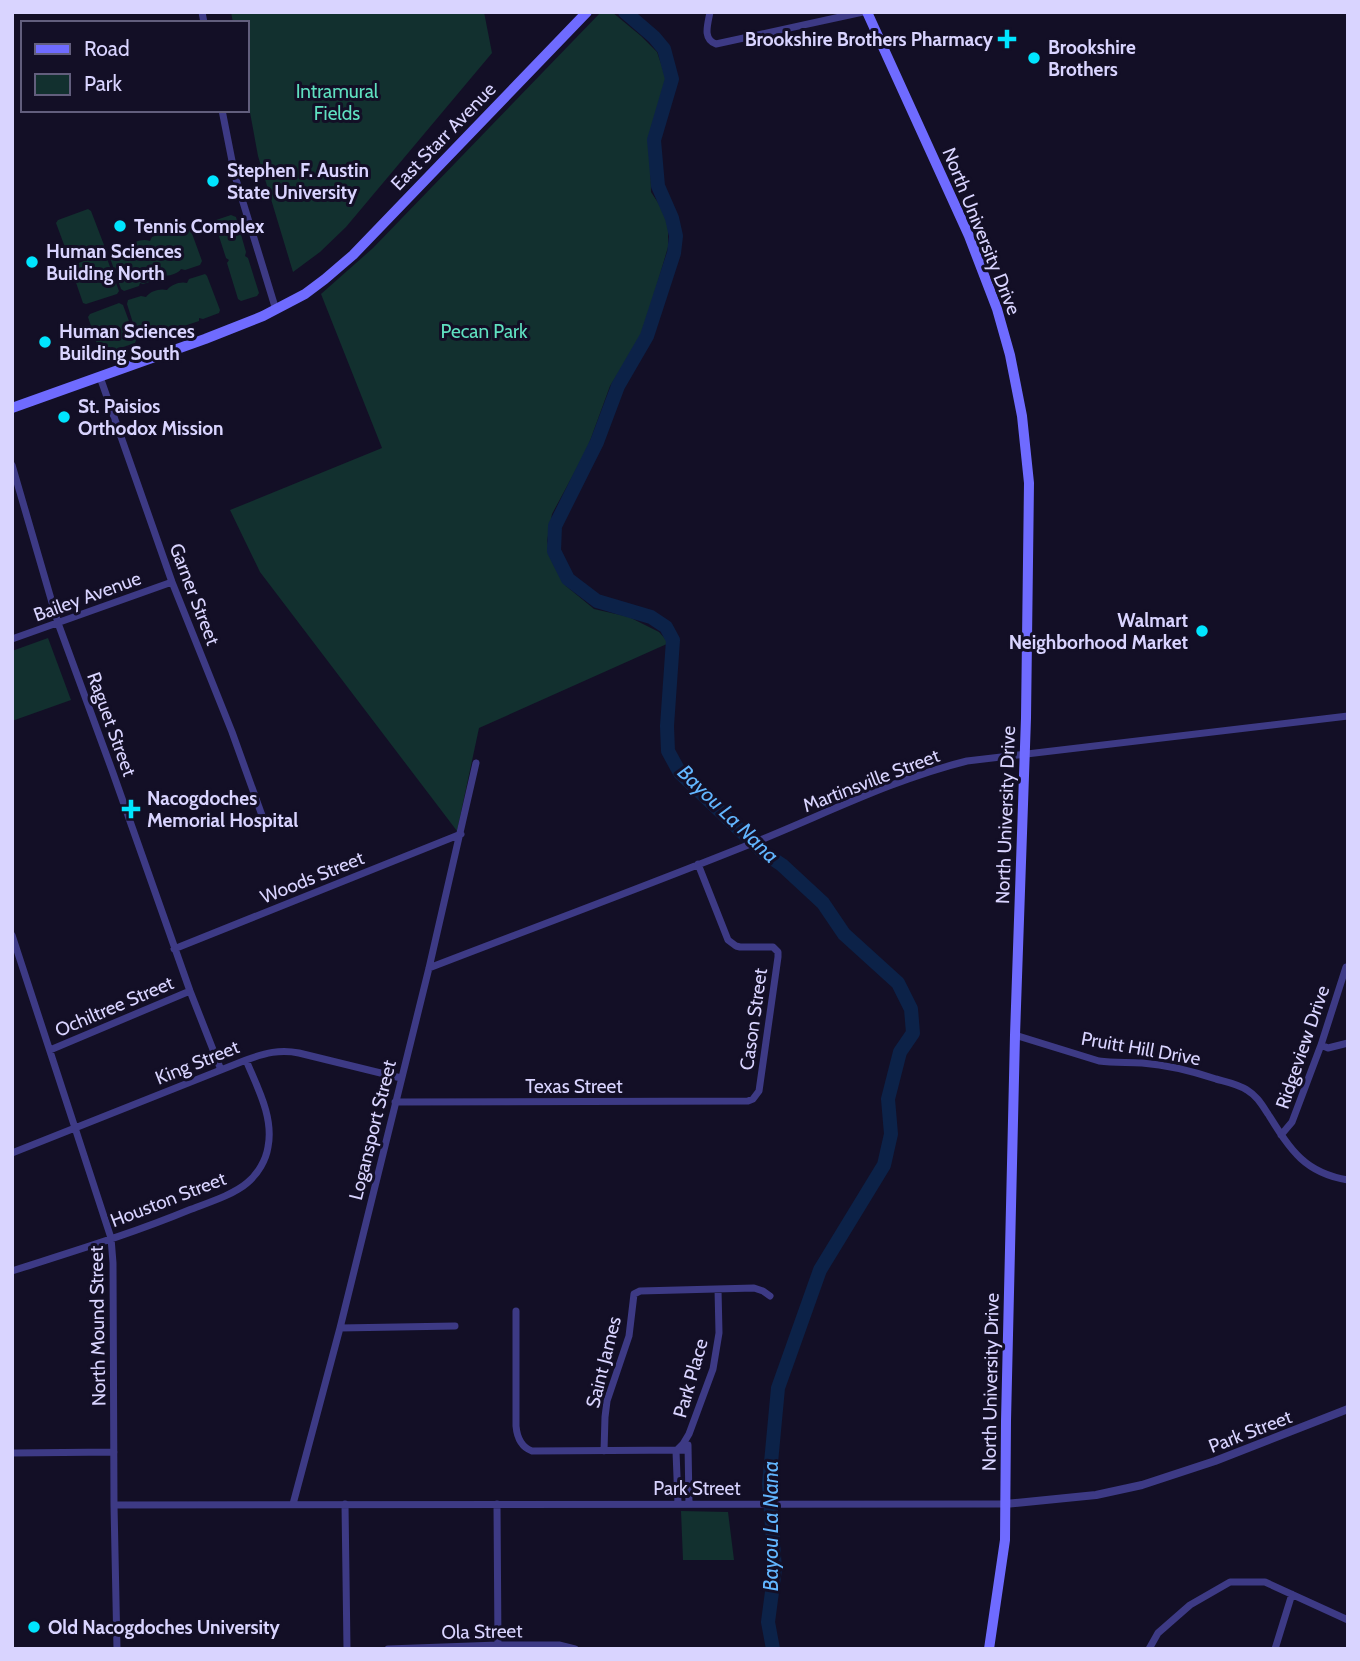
<svg xmlns="http://www.w3.org/2000/svg" width="1360" height="1661" viewBox="0 0 1360 1661" font-family="Cabin,sans-serif">
<style>
.green{fill:#12302f}
.lines{fill:none;stroke-linecap:round;stroke-linejoin:round}
.river{stroke:#0c2248;stroke-width:14}
.minor{stroke:#3d3a85;stroke-width:7}
.tertiary{stroke:#3d3a85;stroke-width:8}
.secondary{stroke:#6f6bff;stroke-width:10}
.poi-dot{fill:#00e5ff;stroke:#130f26;stroke-width:2.5}
.labels{text-anchor:middle;stroke-width:6;stroke-linejoin:round;paint-order:stroke}
.poi-label{font-size:19px;font-weight:bold;fill:#d9d4ff;stroke:#130f26;text-anchor:start}
.park-label{font-size:19px;fill:#5fe0c0;stroke:#130f26}
.street-label{font-size:19px;fill:#d9d4ff;stroke:#130f26}
.water-label{font-size:21px;font-style:italic;fill:#62b6ff;stroke:#130f26}
</style>
<rect width="100%" height="100%" fill="#130f26"/>
<path class="green" d="M231,12H484L492,53L346,227L320,252L293,272L258,156L247,96V23H233Z
M601,12H612L641,36L657,52L665,75L666,84L650,140L651,192L664,212L668,226V247L653,298L651,314L641,337L610,386L587,449L552,514L547,541L553,564L566,586L594,609L629,617L659,632L669,643L479,728L457,831L260,572L230,510L382,448L321,294L373,248Z
M88,209L91,211L104,245L102,249L72,259L69,258L56,223L58,220Z
M231,215L236,217L246,252L245,256L248,258L259,293L257,296L241,301L238,299L227,263L229,260L226,258L215,224L216,220Z
M186,225L190,228L202,261L200,265L185,270L181,269C178,274 167,277 162,275L159,279L143,284L140,283L139,286L124,291L121,289L109,255L111,251L122,247L128,248C133,242 142,238 150,241L152,237L165,232L169,234L171,230Z
M103,254L106,256L119,291L117,294L86,304L83,303L71,268L73,265Z
M205,274L207,276L220,310L219,313L203,319L199,318V321L184,326L179,325L177,328L162,334L159,332L157,335L142,340L138,339L127,304L128,300L141,296L146,297C150,291 160,288 167,290C171,285 180,281 187,283L189,279Z
M119,303L123,305L136,340L135,343L103,354L100,353L88,317L90,314Z
M48,638L71,700L12,721V651Z
M681,1511L728,1512L734,1560H683Z"/>
<g class="lines">
<path class="river" d="M625,12L654,37L664,49L672,79L654,140L658,186L672,218L676,236L674,253L647,336L618,386L597,442L555,526L554,551L568,579L597,601L651,617L666,627L673,640L667,726L668,751L680,773L764,853L782,865L823,903L844,934L898,983L911,1009L913,1033L900,1052L888,1099L891,1134L884,1165L820,1270L778,1388L769,1484L775,1569L768,1622L773,1649"/>
<path class="minor" d="M202,12L204,23
M710,12C708,24 702,39 716,44L863,12
M222,110L235,176L276,310
M100,377L172,582L232,732L264,821
M12,465L58,623L113,773L190,991L221,1070
M12,639L172,582
M12,935L111,1238L113,1263L114,1505L117,1649
M174,949L461,834
M429,968C538,926 649,885 758,841C827,813 894,779 967,761L1348,716
M1015,1035L1099,1061C1114,1063 1128,1062 1142,1063C1168,1065 1192,1071 1216,1079C1227,1082 1238,1084 1247,1090C1257,1096 1262,1105 1268,1114C1290,1149 1304,1173 1348,1180
M1321,1045L1328,1048L1348,1043
M50,1050L190,991
M395,1102L748,1101L753,1099L759,1091L778,957V952L773,947H740L736,946L728,940L698,864
M1281,1135L1292,1122L1321,1045L1346,967
M12,1153L246,1060C265,1053 280,1049 299,1053L401,1078
M12,1271C71,1252 131,1234 189,1210C207,1203 233,1195 247,1183C258,1174 266,1160 268,1147C274,1117 257,1087 246,1060
M516,1311V1426C517,1437 521,1447 532,1451L688,1450
M340,1328L455,1326
M688,1445L689,1503
M604,1451L605,1417L607,1401L629,1336L634,1294L640,1291L754,1288L763,1291L770,1296
M12,1453L114,1452
M678,1503L676,1451L683,1444L689,1434L713,1369L719,1333L718,1289
M293,1504L340,1328L429,968L476,763
M345,1504L347,1649
M497,1504L498,1648
M114,1505L1005,1504
M388,1649L498,1645H559L575,1649
M1149,1649L1158,1633L1190,1605L1230,1582H1265L1348,1620
M1275,1649L1292,1594"/>
<path class="tertiary" d="M1005,1504L1096,1495L1142,1485L1215,1461L1348,1409"/>
<path class="secondary" d="M867,12L969,236L997,309L1010,355L1022,416L1029,483L1026,718L1015,1035L1006,1421L1005,1540L989,1649
M12,408L205,339L263,316L305,294L325,279L353,255L587,12"/>
</g>
<g class="poi-dot">
<path d="M1003.5 28.5h7v7h7v7h-7v7h-7v-7h-7v-7h7z"/>
<circle cx="1034" cy="58" r="7"/>
<circle cx="213" cy="181" r="7"/>
<circle cx="120" cy="226" r="7"/>
<circle cx="32" cy="262" r="7"/>
<circle cx="45" cy="342" r="7"/>
<circle cx="64" cy="417" r="7"/>
<circle cx="1202" cy="631" r="7"/>
<path d="M127.5 798.5h7v7h7v7h-7v7h-7v-7h-7v-7h7z"/>
<circle cx="34" cy="1627" r="7"/>
</g>
<g class="labels">
<g class="poi-label">
<text x="993" y="46" text-anchor="end">Brookshire Brothers Pharmacy</text>
<text x="1048" y="54">Brookshire<tspan x="1048" dy="22">Brothers</tspan></text>
<text x="227" y="177">Stephen F. Austin<tspan x="227" dy="22">State University</tspan></text>
<text x="134" y="233">Tennis Complex</text>
<text x="46" y="258">Human Sciences<tspan x="46" dy="22">Building North</tspan></text>
<text x="59" y="338">Human Sciences<tspan x="59" dy="22">Building South</tspan></text>
<text x="78" y="413">St. Paisios<tspan x="78" dy="22">Orthodox Mission</tspan></text>
<text x="1188" y="627" text-anchor="end">Walmart<tspan x="1188" dy="22">Neighborhood Market</tspan></text>
<text x="147" y="805">Nacogdoches<tspan x="147" dy="22">Memorial Hospital</tspan></text>
<text x="48" y="1634">Old Nacogdoches University</text>
</g>
<g class="park-label">
<text x="337" y="98">Intramural<tspan x="337" dy="22">Fields</tspan></text>
<text x="484" y="338">Pecan Park</text>
</g>
<g class="street-label">
<text transform="translate(443 136) rotate(-46)" y="7">East Starr Avenue</text>
<text transform="translate(982 231) rotate(68)" y="7">North University Drive</text>
<text transform="translate(195 594) rotate(69)" y="7">Garner Street</text>
<text transform="translate(87 596) rotate(-20)" y="7">Bailey Avenue</text>
<text transform="translate(112 724) rotate(70)" y="7">Raguet Street</text>
<text transform="translate(871 780) rotate(-21)" y="7">Martinsville Street</text>
<text transform="translate(1005 815) rotate(-88)" y="7">North University Drive</text>
<text transform="translate(312 877) rotate(-22)" y="7">Woods Street</text>
<text transform="translate(114 1006) rotate(-23)" y="7">Ochiltree Street</text>
<text transform="translate(753 1019) rotate(-82)" y="7">Cason Street</text>
<text transform="translate(1302 1047) rotate(-71)" y="7">Ridgeview Drive</text>
<text transform="translate(1141 1048) rotate(10)" y="7">Pruitt Hill Drive</text>
<text transform="translate(197 1062) rotate(-22)" y="7">King Street</text>
<text x="574" y="1093">Texas Street</text>
<text transform="translate(372 1130) rotate(-76)" y="7">Logansport Street</text>
<text transform="translate(168 1199) rotate(-21)" y="7">Houston Street</text>
<text transform="translate(97 1326) rotate(-91)" y="7">North Mound Street</text>
<text transform="translate(603 1362) rotate(-76)" y="7">Saint James</text>
<text transform="translate(690 1378) rotate(-74)" y="7">Park Place</text>
<text transform="translate(990 1382) rotate(-89)" y="7">North University Drive</text>
<text transform="translate(1250 1431) rotate(-21)" y="7">Park Street</text>
<text x="697" y="1495">Park Street</text>
<text transform="translate(482 1631) rotate(-1)" y="7">Ola Street</text>
</g>
<g class="water-label">
<text transform="translate(728 814) rotate(44)" y="7">Bayou La Nana</text>
<text transform="translate(771 1526) rotate(-90)" y="7">Bayou La Nana</text>
</g>
</g>
<rect width="1360" height="1661" fill="none" stroke="#d9d4ff" stroke-width="28"/>
<rect x="21" y="21" width="228" height="91" fill="#130f26" stroke="#625e7d" stroke-width="2"/>
<rect x="35" y="44" width="35" height="10" fill="#6f6bff" stroke="#625e7d" stroke-width="2"/>
<text x="84" y="56" font-size="21" fill="#d9d4ff">Road</text>
<rect x="35" y="74" width="35" height="21" fill="#12302f" stroke="#625e7d" stroke-width="2"/>
<text x="84" y="91" font-size="21" fill="#d9d4ff">Park</text>
</svg>
